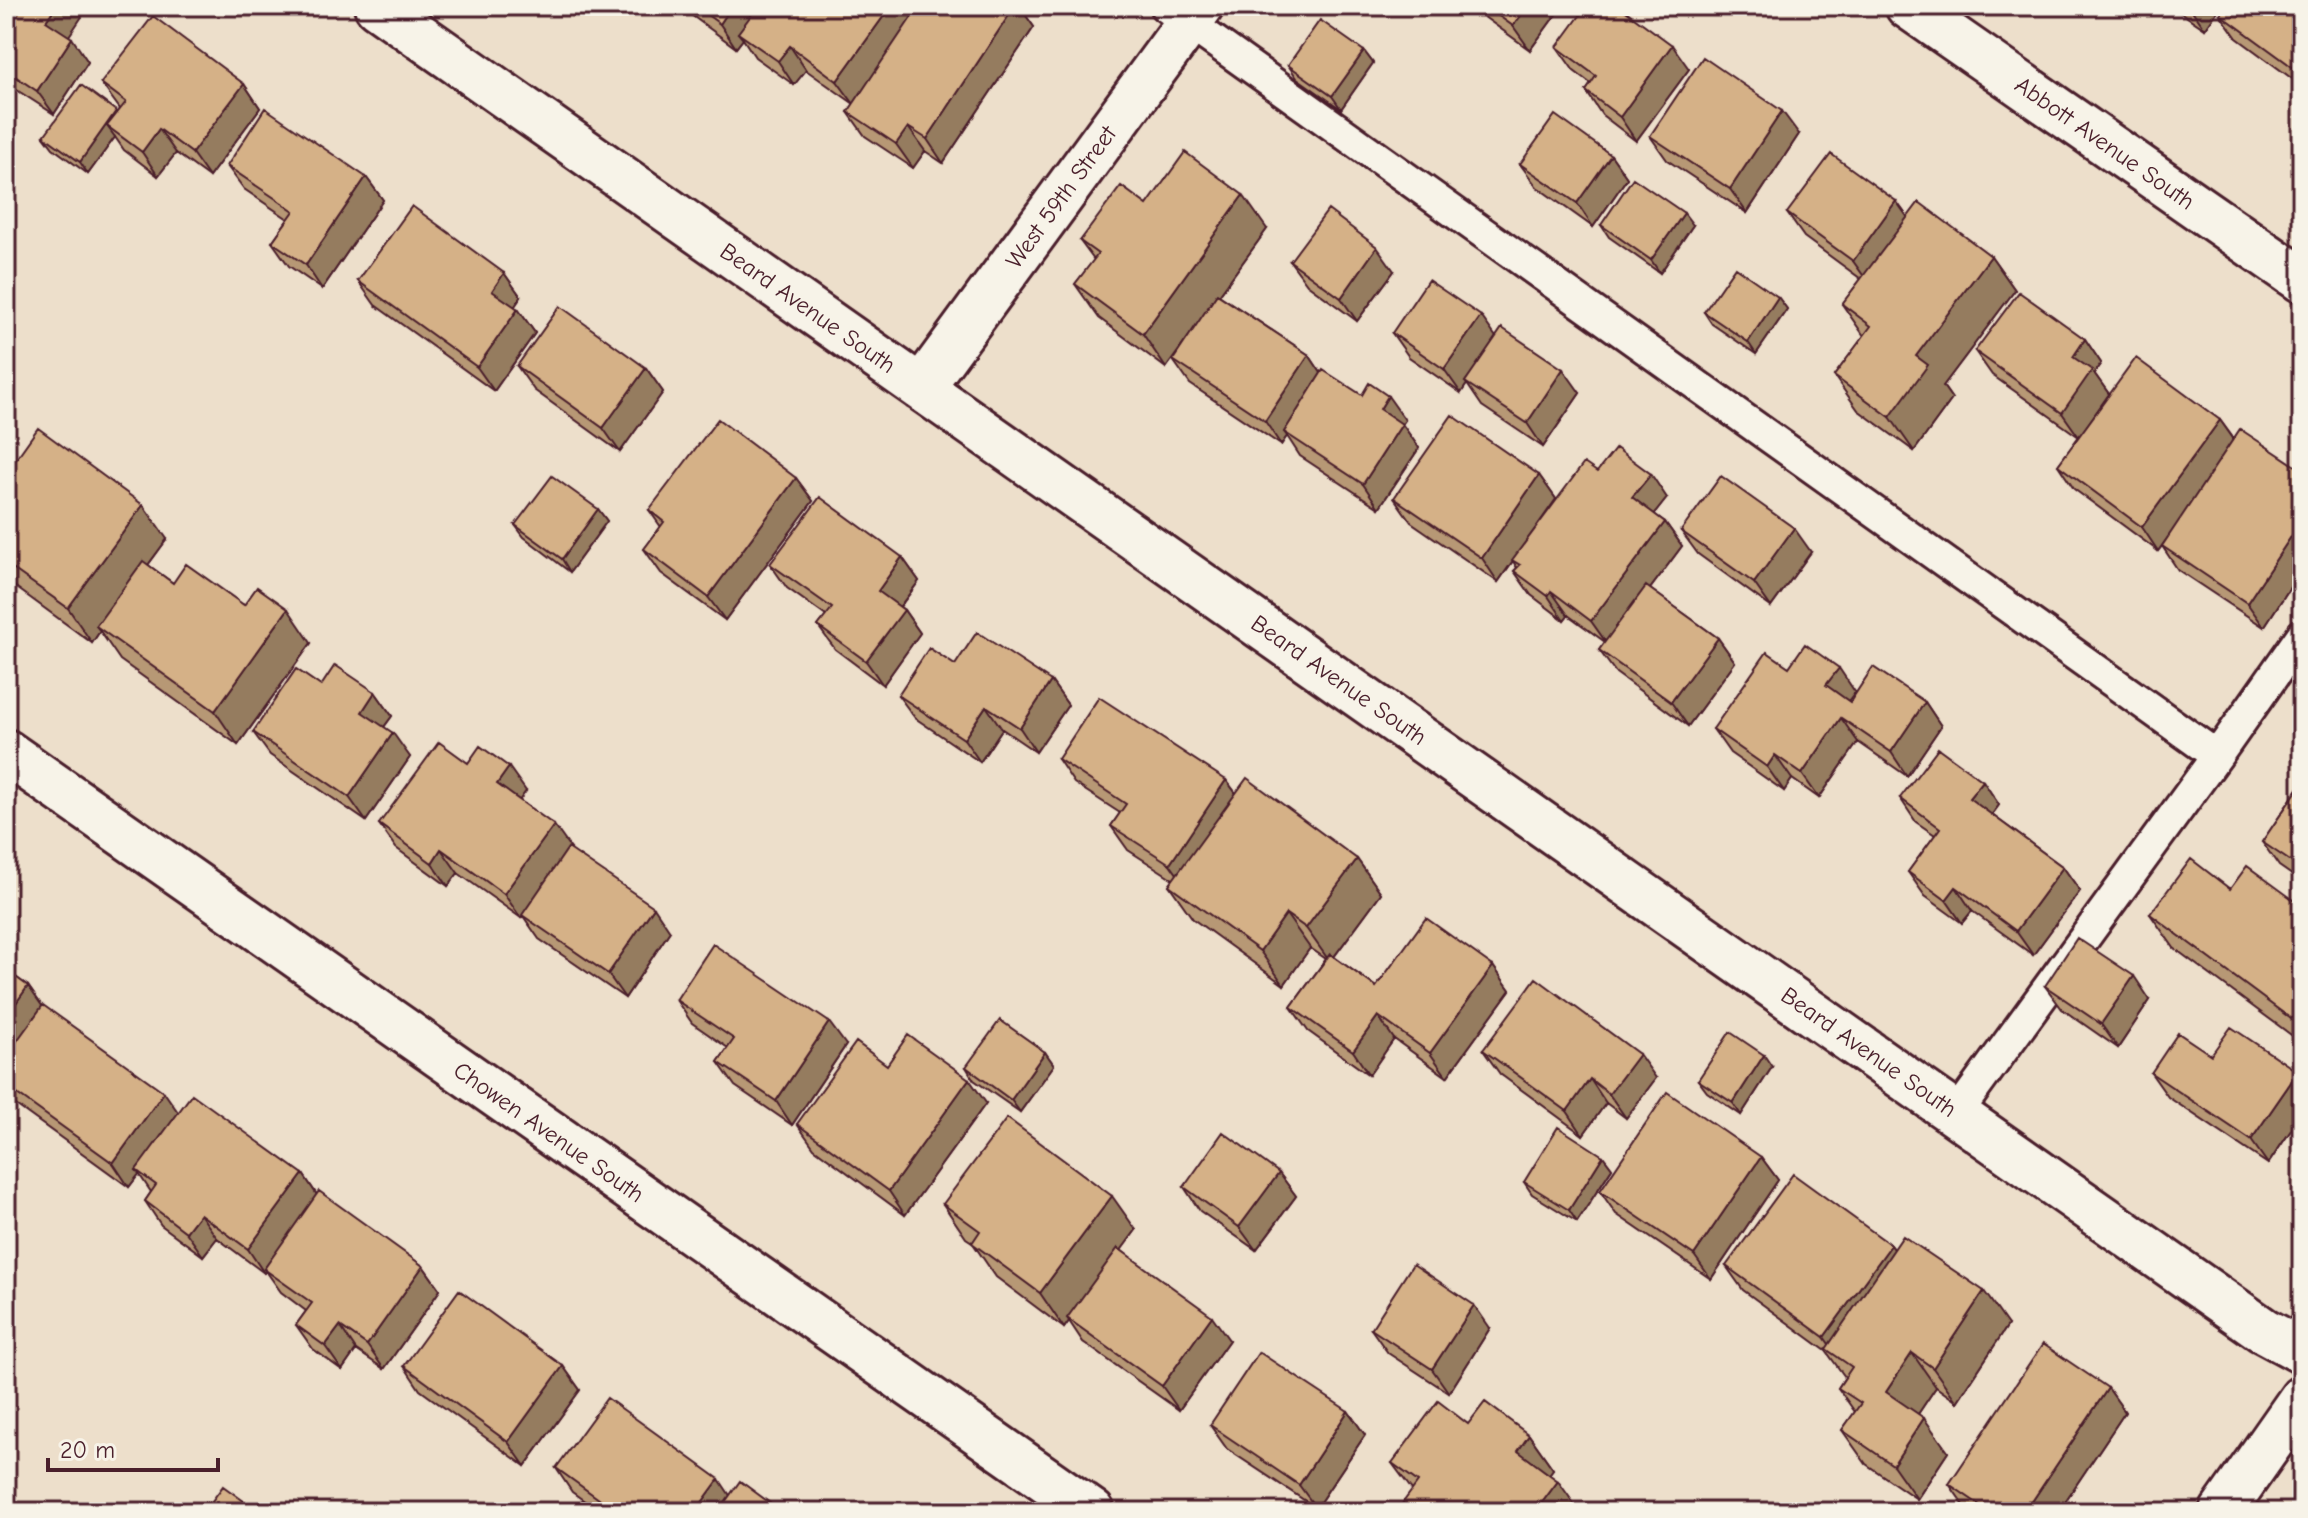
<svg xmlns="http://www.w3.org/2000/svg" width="2308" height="1518" viewBox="0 0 2308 1518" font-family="'Comic Neue',sans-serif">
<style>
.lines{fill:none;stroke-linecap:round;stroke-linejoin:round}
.service-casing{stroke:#4a1f2b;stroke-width:36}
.minor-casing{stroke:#4a1f2b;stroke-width:50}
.tertiary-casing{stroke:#4a1f2b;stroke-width:50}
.service{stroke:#f7f3e8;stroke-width:30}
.minor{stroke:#f7f3e8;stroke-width:44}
.tertiary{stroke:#f7f3e8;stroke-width:44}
.wall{fill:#b79874;stroke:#4a1f2b;stroke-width:2}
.shaded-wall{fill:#957c5e;stroke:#4a1f2b;stroke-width:2}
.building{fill:#d5b187;stroke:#4a1f2b;stroke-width:2}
.labels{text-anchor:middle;stroke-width:6;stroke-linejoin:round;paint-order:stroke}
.street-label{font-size:24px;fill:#4a1f2b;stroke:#f7f3e8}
</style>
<rect width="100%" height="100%" fill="#eddfcb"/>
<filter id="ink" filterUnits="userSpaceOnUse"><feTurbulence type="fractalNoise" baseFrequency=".0125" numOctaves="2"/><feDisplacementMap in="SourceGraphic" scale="16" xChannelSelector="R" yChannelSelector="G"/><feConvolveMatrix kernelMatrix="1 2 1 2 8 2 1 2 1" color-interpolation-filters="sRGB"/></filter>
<g filter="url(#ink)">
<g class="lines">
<defs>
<path id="service" d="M1165,6L2217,756
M1957,1113L2217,756L2302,635"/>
<path id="minor" d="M377,6L2263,1330L2302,1351
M1908,6L2302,280
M921,388L1201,6
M6,752L1092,1512"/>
<path id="tertiary" d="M2222,1512L2302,1398"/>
</defs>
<use href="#service" class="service-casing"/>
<use href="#minor" class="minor-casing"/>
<use href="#tertiary" class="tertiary-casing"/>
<use href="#service" class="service"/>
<use href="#minor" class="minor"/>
<use href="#tertiary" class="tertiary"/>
</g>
<path class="wall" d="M6,6L69,36L88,62L54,114L6,83Z
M679,6H1019L1034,27L943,163L925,151L913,168L865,136L848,112L854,104L806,70L794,85L755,57L743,39L736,48Z
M1469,6H1562L1530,50Z
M2171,6H2221L2205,29Z
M2302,6V86L2237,38L2220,14Z
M1557,47L1689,69L1636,141L1602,115L1586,91L1591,84L1574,71Z
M1364,51L1373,63L1341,109L1297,78L1288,65Z
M101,83L244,84L260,108L209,177L176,153L158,176L124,150L115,137L88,174L53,148L44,136L117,113L120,109Z
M1799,134L1747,213L1667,160L1650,136Z
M1611,155L1627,178L1593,227L1537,187L1520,164Z
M227,166L366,177L383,200L322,289L289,266L272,242L288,219L244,189Z
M1896,201L1908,217L1991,256L2015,290L1943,386L1952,399L1914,451L1858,410L1834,376L1864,336L1842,304L1861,279L1804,237L1787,213Z
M1147,205L1267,229L1219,295L1309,355L1321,373L1405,420L1402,424L1419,448L1379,508L1300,456L1287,436L1281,445L1190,384L1173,360L1185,342L1166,368L1099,318L1075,284L1094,260L1080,241Z
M1601,225H1693L1660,273L1609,237Z
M1290,261L1394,271L1357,321L1307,284Z
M504,273L521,297L514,307L518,309L535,333L494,391L375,305L358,281Z
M1778,297L1787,309L1756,354L1712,324L1704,312Z
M1392,333L1496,337L1580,393L1543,447L1482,406L1467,384L1461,393L1409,357Z
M2085,339L2101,363L2094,373L2109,394L2081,434L2220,420L2234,439L2302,470V569L2264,627L2178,570L2162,546L2158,551L2074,489L2058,465L2079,437L1992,375L1975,351Z
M517,366L646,368L663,392L620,452L534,390Z
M6,447L15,460L167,539L148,565L173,583L244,605L311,643L238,745L120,660L100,631L92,643L6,580Z
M1597,472L1667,498L1654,514L1665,522L1682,546L1650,589L1718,638L1735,662L1688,726L1616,673L1599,650L1605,642L1568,615L1564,620L1531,595L1514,571L1517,568L1513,561L1498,582L1411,522L1394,498L1539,475L1556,499L1535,529Z
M796,478L813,501L725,620L661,573L644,549L661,527L649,510Z
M598,509L607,521L570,572L524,537L515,525Z
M1681,531L1811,552L1771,607L1698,554Z
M902,557L919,581L900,607L904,610L920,633L883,685L835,649L818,626L826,616L787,588L770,564Z
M955,665L1051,681L1068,705L1036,752L1002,729L980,762L915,718L898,695Z
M1789,667L1855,692L1848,701L1850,702H1925L1941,726L1907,776L1858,742L1819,798L1792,779L1784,791L1730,753L1713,729Z
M321,686L375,692L392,716L384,727L410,757L366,821L270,755L253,732Z
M2302,692V718L2293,706Z
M1058,759L1226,780L1236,793L1357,859L1381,893L1334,957L1376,987L1493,966L1510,990L1447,1077L1394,1039L1369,1075L1308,1031L1291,1007L1326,959L1310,948L1284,985L1193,919L1169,885L1173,879L1128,850L1111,826L1120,813L1074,783Z
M468,763L526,791L519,800L571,849L570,850L670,931L625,998L539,939L523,916L521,918L458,873L448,886L396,848L379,824Z
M1983,781L1999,805L1992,815L2063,867L2080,891L2033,955L1972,911L1962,923L1925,896L1908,872L1935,835L1916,822L1900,798Z
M2302,783V882L2279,866L2262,842Z
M2230,889L2302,906V1043L2174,948L2150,914Z
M6,970L28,986L42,1006L178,1113L303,1174L317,1195L423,1266L440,1290L384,1369L356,1350L342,1370L313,1349L296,1325L306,1311L281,1292L266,1271L264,1273L217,1238L203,1256L161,1225L145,1201L151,1192L139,1174L129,1187L9,1100L6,1096Z
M2045,986L2150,1000L2118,1048L2062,1009Z
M676,1000L846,1045L792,1125L735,1086L718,1062L728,1048L692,1023Z
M1483,1050L1656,1078L1626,1118L1606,1103L1583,1135L1500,1074Z
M1045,1052L1054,1065L1020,1112L974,1080L966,1067Z
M2211,1055L2298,1072L2302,1078V1114L2268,1164L2168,1097L2151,1073Z
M887,1065L986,1103L905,1215L814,1148L797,1124Z
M1772,1067L1741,1115L1707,1092L1698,1080Z
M1603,1156L1612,1168L1577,1222L1532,1194L1524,1182Z
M1761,1157L1778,1180L1711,1279L1616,1214L1600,1191Z
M1279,1173L1296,1196L1256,1250L1200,1211L1184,1187Z
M943,1204L1136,1230L1121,1250L1229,1340L1179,1410L1083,1342L1069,1321L1064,1328L996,1277L972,1242L966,1238Z
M1891,1245L1894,1249L2008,1325L1957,1402L1936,1387L1918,1414L1948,1452L1917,1499L1866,1464L1842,1430L1855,1412L1838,1388L1845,1377L1826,1351L1743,1290L1726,1266Z
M1490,1328L1449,1393L1388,1353L1371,1329Z
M404,1366H563L580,1390L525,1466L420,1390Z
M2108,1388L2125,1412L2058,1512H1971L1966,1508L1949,1484Z
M1348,1411L1365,1435L1316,1508L1227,1449L1210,1425Z
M1468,1424L1529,1435L1553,1469L1549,1474L1412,1490L1392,1463Z
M556,1468L730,1496L782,1512H600L572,1492Z"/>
<path class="shaded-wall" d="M56,6H89L63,45L46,21Z
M732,6H767L738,33L743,39L736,48L720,24Z
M891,6H925L854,104L837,81Z
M1015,6H1019L1034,27L943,163L927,139Z
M1528,6H1562L1530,50L1513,26Z
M2189,6H2221L2205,29Z
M72,38L88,62L54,114L37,91Z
M1672,45L1689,69L1636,141L1620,117Z
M790,46L806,70L794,85L778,61Z
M1364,51L1373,63L1341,109L1332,96Z
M244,84L260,108L209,177L192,153Z
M116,111L125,123L107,126L115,137L88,174L80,162Z
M1782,111L1799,134L1747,213L1730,189Z
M908,127L925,151L913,168L896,144Z
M159,129L176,153L158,176L142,152Z
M1611,155L1627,178L1593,227L1577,203Z
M366,177L383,200L322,289L306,265Z
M1243,195L1267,229L1166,368L1143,334Z
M1896,201L1913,225L1870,285L1853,261Z
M1684,213L1693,225L1660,273L1651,260Z
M1377,247L1394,271L1357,321L1341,298Z
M1991,256L2015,290L1943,386L1952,399L1914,451L1890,417L1916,356Z
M504,273L521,297L509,315L492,291Z
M1778,297L1787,309L1756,354L1748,342Z
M518,309L535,333L494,391L477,367Z
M1481,316L1498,340L1465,382L1467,384L1461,393L1444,369Z
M2085,339L2101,363L2094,373L2109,394L2079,437L2062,413L2073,357Z
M1309,355L1325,379L1284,432L1287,436L1281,445L1265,421Z
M646,368L663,392L620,452L603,428Z
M1563,369L1580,393L1543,447L1527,423Z
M1388,396L1405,420L1396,433L1380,409Z
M2220,420L2237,444L2158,551L2142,527Z
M1402,424L1419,448L1379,508L1363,484Z
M6,447L17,463L6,477Z
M1651,474L1667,498L1649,521L1632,497Z
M1539,475L1556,499L1498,582L1482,558Z
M796,478L813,501L725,620L708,597Z
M143,505L167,539L101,629L96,626L100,631L92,643L68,608Z
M598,509L607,521L570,572L562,559Z
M2302,520V569L2264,627L2247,603Z
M1665,522L1682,546L1608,645L1591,621Z
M1794,528L1811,552L1771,607L1754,583Z
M902,557L919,581L894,614L878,591Z
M1551,591L1568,615L1564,620L1548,596Z
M288,609L311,643L238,745L215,711Z
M904,610L920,633L883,685L866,661Z
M1718,638L1735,662L1688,726L1671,702Z
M1839,668L1855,692L1842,709L1826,685Z
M1051,681L1068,705L1036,752L1020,728Z
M375,692L392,716L378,735L362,712Z
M1925,702L1941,726L1907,776L1891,752Z
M986,706L1002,729L980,762L964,739Z
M1841,718L1858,742L1819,798L1802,774Z
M393,733L410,757L366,821L349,797Z
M1775,755L1792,779L1784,791L1767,767Z
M509,767L526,791L514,808L497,784Z
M1226,780L1243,803L1187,888L1170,864Z
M1983,781L1999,805L1986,822L1969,798Z
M554,825L571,849L521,918L504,894Z
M441,849L458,873L448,886L432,863Z
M1357,859L1381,893L1330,962L1306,928Z
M2063,867L2080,891L2033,955L2016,931Z
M1956,887L1972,911L1962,923L1946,900Z
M654,907L670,931L625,998L608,974Z
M1286,914L1310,948L1284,985L1260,951Z
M1493,966L1510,990L1447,1077L1430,1053Z
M2134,976L2150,1000L2118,1048L2101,1024Z
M28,986L45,1010L6,1065V1017Z
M1378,1016L1394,1039L1369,1075L1353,1051Z
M829,1022L846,1045L792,1125L776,1101Z
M1045,1052L1054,1065L1020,1112L1011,1100Z
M1639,1054L1656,1078L1626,1118L1609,1094Z
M1764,1055L1772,1067L1741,1115L1733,1103Z
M2298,1072L2302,1078V1114L2268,1164L2251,1140Z
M969,1079L986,1103L905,1215L889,1191Z
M1590,1079L1606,1103L1583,1135L1567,1111Z
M164,1092L180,1115L136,1170L139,1174L129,1187L113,1163Z
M1603,1156L1612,1168L1577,1222L1569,1210Z
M1761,1157L1778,1180L1711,1279L1694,1255Z
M1279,1173L1296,1196L1256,1250L1239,1227Z
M303,1174L319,1198L264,1269L266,1271L264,1273L248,1249Z
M1112,1196L1136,1230L1070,1320L1067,1318L1069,1321L1064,1328L1040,1293Z
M200,1214L217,1238L203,1256L186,1232Z
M1891,1245L1908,1269L1839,1358L1824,1337Z
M423,1266L440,1290L384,1369L367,1345Z
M1984,1291L2008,1325L1957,1402L1933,1368Z
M1474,1305L1490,1328L1449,1393L1432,1369Z
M1212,1316L1229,1340L1179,1410L1162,1386Z
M340,1326L356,1350L342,1370L325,1346Z
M1912,1353L1936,1387L1910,1426L1886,1392Z
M563,1366L580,1390L525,1466L508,1442Z
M2108,1388L2125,1412L2058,1512H2025Z
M1348,1411L1365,1435L1316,1508L1299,1485Z
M1924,1418L1948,1452L1917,1499L1893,1465Z
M1529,1435L1553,1469L1541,1485L1518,1451Z
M719,1479L735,1503L729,1512H695Z
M1558,1481L1580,1512H1535Z"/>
<path class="building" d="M6,6H56L46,21L72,38L37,91L6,70Z
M695,6H732L720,24Z
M758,6H891L837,81L790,46L778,61L738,33Z
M919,6H1015L927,139L908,127L896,144L848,112Z
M1485,6H1528L1513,26Z
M1587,6H1619L1672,45L1620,117L1586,91L1596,76L1557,47Z
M2226,6H2302V74L2220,14Z
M153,16L244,84L192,153L159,129L142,152L107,126L126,102L101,83Z
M1320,20L1364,51L1332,96L1288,65Z
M1703,57L1782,111L1730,189L1650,136Z
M81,85L116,111L80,162L44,136Z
M265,108L366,177L306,265L272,242L294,211L227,166Z
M1555,115L1611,155L1577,203L1520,164Z
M1185,152L1243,195L1143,334L1075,284L1098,254L1080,241L1121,186L1147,205Z
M1831,154L1896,201L1853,261L1787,213Z
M1633,178L1684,213L1651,260L1601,225Z
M1919,202L1991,256L1916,356L1928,365L1890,417L1834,376L1871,326L1842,304Z
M412,206L504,273L492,291L518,309L477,367L358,281Z
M1328,210L1377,247L1341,298L1290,261Z
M1735,267L1778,297L1748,342L1704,312Z
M1428,280L1481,316L1444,369L1392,333Z
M2019,292L2085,339L2073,357L2092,370L2062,413L1975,351Z
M1217,294L1309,355L1265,421L1173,360Z
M560,306L646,368L603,428L517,366Z
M1502,328L1563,369L1527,423L1465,382Z
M2136,358L2220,420L2142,527L2058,465Z
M1323,370L1362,395L1369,383L1388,396L1380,409L1402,424L1363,484L1284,432Z
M1452,415L1539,475L1482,558L1394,498Z
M718,419L796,478L708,597L644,549L664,522L649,510Z
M38,428L143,505L68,608L6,564V473Z
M2240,429L2302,470V520L2247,603L2162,546Z
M1616,448L1651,474L1632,497L1665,522L1591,621L1551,591L1548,596L1514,571L1520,565L1512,560L1584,463L1597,472Z
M552,476L598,509L562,559L515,525Z
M1721,476L1794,528L1754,583L1681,531Z
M820,497L902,557L878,591L904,610L866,661L818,626L832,608L770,564Z
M143,561L173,583L186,564L244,605L257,587L288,609L215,711L96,626Z
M1646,586L1718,638L1671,702L1599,650Z
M977,632L1051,681L1020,728L986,706L964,739L898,695L929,648L955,665Z
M1805,644L1839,668L1826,685L1850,702L1873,667L1925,702L1891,752L1841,718L1802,774L1775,755L1767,767L1713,729L1767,652L1789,667Z
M335,665L375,692L362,712L393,733L349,797L253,732L296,669L321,686Z
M2302,692V712L2293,706Z
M1099,697L1226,780L1170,864L1111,826L1126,804L1058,759Z
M439,742L468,763L480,746L509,767L497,784L554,825L504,894L441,849L432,863L379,824Z
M1938,748L1983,781L1969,798L2063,867L2016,931L1956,887L1946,900L1908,872L1940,828L1900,798Z
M1247,778L1357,859L1306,928L1286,914L1260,951L1169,885Z
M2302,783V869L2262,842Z
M568,848L654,907L608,974L522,915Z
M2191,859L2230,889L2247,866L2302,906V1027L2150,914Z
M1426,918L1493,966L1430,1053L1378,1016L1353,1051L1291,1007L1330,954L1376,987Z
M2077,938L2134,976L2101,1024L2045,986Z
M713,944L829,1022L776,1101L718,1062L734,1039L676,1000Z
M6,970L28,986L6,1017Z
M1536,978L1639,1054L1609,1094L1590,1079L1567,1111L1483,1050Z
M43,1005L164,1092L113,1163L6,1086V1056Z
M1000,1020L1045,1052L1011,1100L966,1067Z
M2231,1027L2298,1072L2251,1140L2151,1073L2178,1033L2211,1055Z
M1730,1032L1764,1055L1733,1103L1698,1080Z
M908,1035L969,1079L889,1191L797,1124L856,1042L887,1065Z
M1667,1092L1761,1157L1694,1255L1600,1191Z
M192,1094L303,1174L248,1249L200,1214L186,1232L145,1201L156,1185L136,1170Z
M1007,1118L1112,1196L1040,1293L972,1243L980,1231L943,1204Z
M1558,1127L1603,1156L1569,1210L1524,1182Z
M1223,1132L1279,1173L1239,1227L1184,1187Z
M1793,1174L1891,1245L1824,1337L1726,1266Z
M319,1191L423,1266L367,1345L340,1326L325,1346L296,1325L312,1303L264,1269Z
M1903,1236L1984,1291L1933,1368L1912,1353L1886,1392L1924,1418L1893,1465L1842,1430L1861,1403L1838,1388L1852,1367L1826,1349Z
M1118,1248L1212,1316L1162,1386L1067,1318Z
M1413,1264L1474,1305L1432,1369L1371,1329Z
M459,1290L563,1366L508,1442L404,1366Z
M2043,1344L2108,1388L2025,1512H1990L1949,1484Z
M1259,1352L1348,1411L1299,1485L1210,1425Z
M607,1398L719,1479L695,1512H617L556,1468Z
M1438,1401L1468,1424L1485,1402L1529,1435L1518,1451L1558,1481L1535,1512H1396L1418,1482L1392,1463Z
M740,1481L782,1512H718Z
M223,1486L259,1512H204Z
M2298,1503L2302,1506V1512H2292Z"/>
</g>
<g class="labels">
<g class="street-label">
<text transform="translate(2105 143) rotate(35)" y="8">Abbott Avenue South</text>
<text transform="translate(1061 197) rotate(-54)" y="8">West 59th Street</text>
<text transform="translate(808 308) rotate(35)" y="8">Beard Avenue South</text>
<text transform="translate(1339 680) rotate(35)" y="8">Beard Avenue South</text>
<text transform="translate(1869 1052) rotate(35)" y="8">Beard Avenue South</text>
<text transform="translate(549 1132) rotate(35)" y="8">Chowen Avenue South</text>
</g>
</g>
<rect width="2308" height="1518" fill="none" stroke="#f7f3e8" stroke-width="32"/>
<rect x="16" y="16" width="2276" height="1486" fill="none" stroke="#4a1f2b" stroke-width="3" filter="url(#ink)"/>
<path d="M48 1458v12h170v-12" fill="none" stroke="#4a1f2b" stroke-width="4"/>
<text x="60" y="1458" font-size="24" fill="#4a1f2b" stroke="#f7f3e8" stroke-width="6" paint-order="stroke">20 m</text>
</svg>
